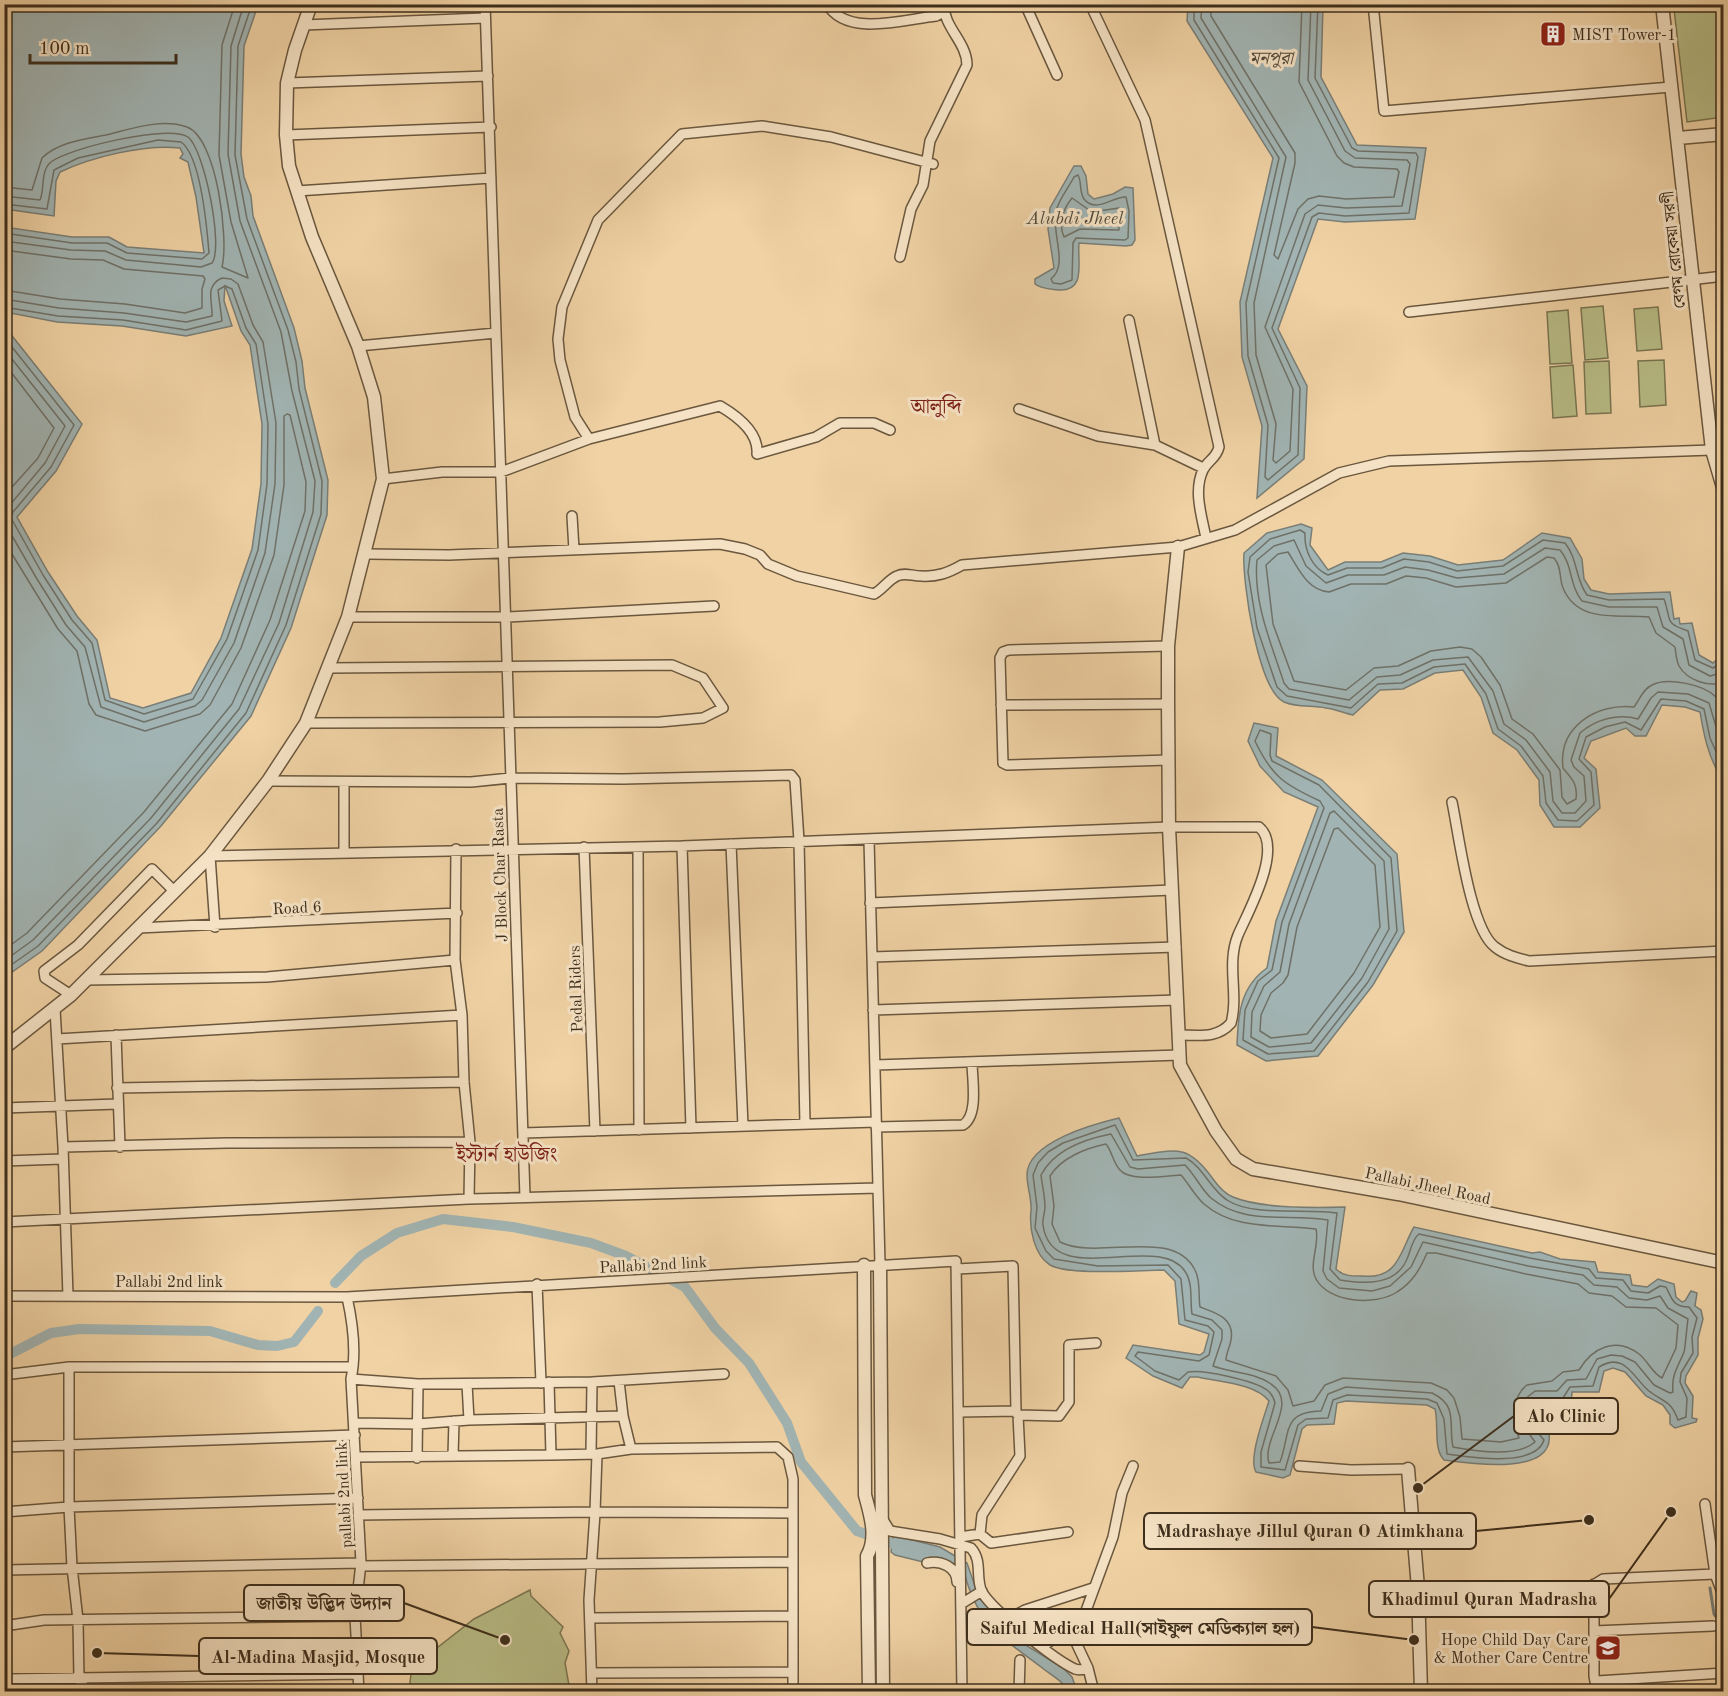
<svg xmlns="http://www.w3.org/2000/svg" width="1728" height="1696" viewBox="0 0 1728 1696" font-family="'Old Standard TT','Noto Serif Bengali',serif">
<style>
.green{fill:#b8bc86;stroke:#7a7551;stroke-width:1.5}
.water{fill:#a1b4b3;stroke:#797e77;stroke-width:1.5}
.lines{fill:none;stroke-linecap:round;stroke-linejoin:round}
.shore{stroke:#6f7168;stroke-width:1.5}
.stream{stroke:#797e77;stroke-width:3}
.canal{stroke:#a1b4b3;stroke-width:10}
.minor-casing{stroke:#6a573e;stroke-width:12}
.tertiary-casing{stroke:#6a573e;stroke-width:15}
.minor{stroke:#f5e2c4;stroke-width:9}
.tertiary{stroke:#f5e2c4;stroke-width:12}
.labels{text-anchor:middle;stroke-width:6;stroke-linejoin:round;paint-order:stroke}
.poi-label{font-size:16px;fill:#3d2e1c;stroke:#f5e2c4;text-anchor:start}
.street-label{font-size:16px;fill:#3d2e1c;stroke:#f5e2c4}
.water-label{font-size:18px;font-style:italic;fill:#51493a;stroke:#f5e2c4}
.quarter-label{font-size:20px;fill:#7a1f14;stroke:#f5e2c4}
.leader{fill:none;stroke:#3d2e1c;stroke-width:2}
.callout-dot{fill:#3d2e1c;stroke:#f5e2c4;stroke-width:2}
.callout{fill:#f5e2c4;stroke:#3d2e1c;stroke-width:2}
.callout-label{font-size:18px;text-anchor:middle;font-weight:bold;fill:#3d2e1c}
</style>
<rect width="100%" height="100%" fill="#f0d2a4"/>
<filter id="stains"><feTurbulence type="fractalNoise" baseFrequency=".00333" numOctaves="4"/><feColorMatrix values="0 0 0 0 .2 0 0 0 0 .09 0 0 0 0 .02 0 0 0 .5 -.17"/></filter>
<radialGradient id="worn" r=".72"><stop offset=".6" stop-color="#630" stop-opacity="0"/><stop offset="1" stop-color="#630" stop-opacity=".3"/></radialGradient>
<path class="green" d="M1724,5L1723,117L1687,122L1674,9Z
M1603,306L1608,358L1585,360L1581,308Z
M1658,307L1662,349L1637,351L1634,309Z
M1568,310L1572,363L1550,364L1547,312Z
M1664,360L1666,405L1640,407L1638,361Z
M1609,361L1611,413L1586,414L1584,362Z
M1573,365L1577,416L1553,418L1550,367Z
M530,1590L531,1596L563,1627L560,1633L569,1651L565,1663L570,1691H409L411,1674L433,1651L474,1619Z"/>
<path class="water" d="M5,4L258,5L244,46L241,154L244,177L251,196L253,216L294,328L302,361L305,388L328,480L327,515L291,628L251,716L161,826L42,951L5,977V327L82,424L56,471L17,517L48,572L77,616L97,640L110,698L143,708L191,693L221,638L252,549L261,484L262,424L250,345L241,331L225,285L224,301L232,326L186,336L122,326L57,322L5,312V227L72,237H109L127,247L204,253L196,197L188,162L180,158L183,154L180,148C144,144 92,157 60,172L56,181L54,216L5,209Z
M1188,5H1323L1321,77L1357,145L1426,148L1415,219L1345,222L1318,219L1278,329L1307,386L1304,459L1257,498L1262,426L1242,357L1240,302L1273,158L1187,21Z
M1074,166H1081L1086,176L1088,194L1094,199L1113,194L1125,187L1133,188L1135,240L1132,245L1126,246L1079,243C1077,262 1087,292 1058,290C1050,289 1041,289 1035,284V279L1054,268L1048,229L1050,208Z
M1301,524L1312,528L1310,545L1328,570L1345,562H1381L1403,553L1430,556L1458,565L1503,560L1542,533L1570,538L1582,559L1584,579L1591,590L1609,594L1670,592L1674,619L1679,618L1680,624L1692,623L1699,655L1713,663L1723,654V776H1720C1708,755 1704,736 1700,712L1685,707L1662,705L1646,736H1635L1626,728L1591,741L1584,758L1596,769L1600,808L1580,827H1554L1540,805L1539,780L1517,750L1493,733L1481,697L1463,670L1435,673L1403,689L1380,690L1353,715C1344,713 1335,709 1326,708C1312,705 1298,708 1284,702C1258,690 1242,581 1244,553L1267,533Z
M1254,723L1278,728L1276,756L1322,780L1397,854L1404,932L1373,985L1318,1056L1266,1061L1237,1045C1238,1015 1240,987 1267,968L1276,921L1318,807L1284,792L1260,766L1248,741Z
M1119,1118L1137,1156C1177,1149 1188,1144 1213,1179C1218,1186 1225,1194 1233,1197C1262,1209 1314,1208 1345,1207L1336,1269C1343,1276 1351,1276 1362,1276C1399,1280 1400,1251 1414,1227L1532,1253L1540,1252L1560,1259L1595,1262L1598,1272L1630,1275L1632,1285L1647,1287L1658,1279L1674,1284L1676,1297L1682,1302L1685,1301L1691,1291L1697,1293L1695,1306L1701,1310L1703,1319L1698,1338V1355L1686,1376L1685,1383L1693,1396L1692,1418L1697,1419L1696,1422L1675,1428L1670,1424V1415L1663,1405L1646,1396L1625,1372L1613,1368L1604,1371L1599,1392H1572L1571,1404H1538V1425L1549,1434C1555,1477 1467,1463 1444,1460C1433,1449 1439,1424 1435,1409L1427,1405L1346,1401L1337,1403L1334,1424L1307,1425L1302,1429L1290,1475L1283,1478L1256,1472C1248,1459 1264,1417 1269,1401C1255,1383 1218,1382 1198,1377H1190L1182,1388L1153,1376L1126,1358L1133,1345L1200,1355L1204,1352L1209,1334L1179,1324L1175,1281L1164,1270C1139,1270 1070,1276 1050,1265C1034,1255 1029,1228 1031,1211C1032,1199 1027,1187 1027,1175C1027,1142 1094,1124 1119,1118Z
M893,1535L940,1547L967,1563L977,1592L1016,1639L1063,1668L1072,1677L1077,1691H1068C1061,1679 1052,1676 1041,1667C1000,1636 978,1625 964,1572L895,1555L891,1552Z"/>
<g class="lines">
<path class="shore" d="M1194,4V20L1279,158L1246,303L1248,356L1268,425L1265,477L1268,480L1298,455L1300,388L1272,328L1312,217L1319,213L1345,216L1409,213L1418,157L1416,153L1358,151L1352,148L1315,78L1318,4
M1202,4L1201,18L1286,157L1254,303L1256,355L1276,424L1273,460L1276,463L1290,451L1293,389L1265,327L1305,214L1318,205L1346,208L1402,206L1410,164L1407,160L1355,158L1345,151L1308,80L1311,4
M1211,4V16L1295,153V163L1274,255L1278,259L1298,209L1308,199L1319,196L1346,199L1394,197L1399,172L1397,169L1354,167L1344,163L1337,156L1299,82L1302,4
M1078,175C1082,182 1079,192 1084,199C1096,214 1113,196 1126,197L1129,211L1128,238L1125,240L1076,238L1073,243L1072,280L1061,284L1053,283L1051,279C1069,265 1051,233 1056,211C1059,199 1069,187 1074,177Z
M4,187L32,190L42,158C58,142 85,139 106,135C131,129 161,118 187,127C217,138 229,240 222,267L248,278L231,222L219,155L222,45L235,4
M4,196L40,200C45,189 40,171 51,162C69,148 169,124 188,137C204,149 224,247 212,263L201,267L126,260L105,251L71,250L4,241
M1072,198L1092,212L1119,208V230L1080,229L1064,237C1058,224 1063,209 1072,198Z
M4,204L47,209L54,170L78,158L158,140L181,142C201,156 207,228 209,253L202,259L127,253L107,243H72L4,233
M4,250L71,259L103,260L124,269L203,276L205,279L202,289V308L185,313L125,304L60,299L4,290
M4,299L59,308L124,313L186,322L212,316C213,302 204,286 222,278L231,279L238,284L253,325L263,342L276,423L275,484L265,553L234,643L202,700L195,706L144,722L101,707L85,647L66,625L37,579L4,522
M4,307L58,316L123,320L186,330L222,321L218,290L225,286L232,289L246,328L256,344L268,424L267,484L258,550L227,639L193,699L144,714L105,700L92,643L72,620L43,575L11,518L13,512L51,467L74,425L4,337
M4,349L65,426L45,463L4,512
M4,363L54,428L38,458L4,496
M4,541L58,629L77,651L89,704L96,715L145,731L200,714L210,705L241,648L274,555L284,485V416L287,414L290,415L306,482L305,511L270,620L232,704L144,812L27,933L4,950
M1724,661L1713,668L1695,660L1688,631C1663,623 1672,620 1664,599L1609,600L1587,595C1575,579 1578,559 1565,543L1543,540L1503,566L1457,571L1429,562L1404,559L1382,568H1347L1328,575C1312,568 1304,550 1305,533L1300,530L1270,539L1250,557L1248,572L1257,628L1277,687L1287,696L1351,708L1378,684L1402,683L1434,667L1465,664L1486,694L1498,729L1521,746L1543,776L1546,803L1558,820L1577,821L1594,805L1591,772L1579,759L1586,737L1605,727L1625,722L1641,730L1661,699L1686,701L1704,709L1710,738L1724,770
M1724,672L1710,676L1689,665L1683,639L1663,627L1657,607H1609L1582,601C1569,585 1573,565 1560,550L1545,548L1504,574L1457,578L1428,570L1405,567L1384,575H1348L1326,583L1306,566L1294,540L1274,546L1257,560C1253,602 1271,643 1284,683L1289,689L1349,700L1377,677L1400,675L1433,660L1468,657L1493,691L1504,724L1526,740L1550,772L1553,801L1562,813H1575L1586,801L1584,776L1574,767L1571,760L1580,733C1596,719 1619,713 1638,719L1651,698L1658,692L1688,694L1709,703L1724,754
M1724,682C1709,688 1687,680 1679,666C1676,660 1676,653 1675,647L1656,633L1649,617C1618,614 1578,624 1563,588C1559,578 1562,567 1554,558L1547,557L1506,583L1456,587L1426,578L1406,576L1386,584H1351L1329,592C1307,590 1298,568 1288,552L1278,554L1266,565L1273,624L1294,681L1346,690L1374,668L1398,666L1431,651L1460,647L1472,649L1481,657L1500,685L1512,719L1533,734L1560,770L1562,797L1567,804L1576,799C1578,784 1572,779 1563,768C1558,727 1596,703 1634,707C1640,699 1643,689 1652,685C1667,677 1703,684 1716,697C1722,703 1722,711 1724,719
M1260,730L1271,734L1270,755L1272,761L1319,785L1391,858L1397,931L1368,982L1314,1051L1268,1054L1243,1040L1245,1010L1258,981L1272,970L1282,922L1324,808L1320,801C1285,785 1272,777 1255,741Z
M1334,811L1384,861L1389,929L1362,978L1311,1043L1269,1047L1251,1037L1252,1012L1264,986L1280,972L1289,924L1330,813Z
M1338,828L1375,865L1380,927L1354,973L1307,1034L1271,1038L1260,1031L1261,1015L1271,993L1283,983L1288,975L1297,927L1334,829Z
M4,961L33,940L151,818L239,709L279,623L313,512L315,481L292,391L281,332L240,221L228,154L231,46L244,4
M4,970L38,946L157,823L246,713L286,625L321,514L322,481L299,389L296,362L288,330L247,219L235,155L238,46L252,4
M1115,1125L1133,1160L1186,1158C1203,1167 1211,1190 1227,1200C1252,1217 1308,1208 1337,1213L1330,1269L1340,1280C1364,1284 1396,1286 1407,1259C1411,1250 1412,1239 1419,1234L1530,1258L1589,1269L1596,1278L1623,1280L1631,1291L1648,1293L1660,1286L1666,1287C1672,1299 1673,1307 1689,1307L1697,1318L1692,1337L1693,1353L1681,1373L1680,1382L1687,1398L1686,1417L1678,1420C1671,1400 1664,1403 1649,1391C1633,1378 1625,1351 1599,1367L1593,1386L1570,1387L1563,1398L1533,1400L1532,1426L1544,1440C1535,1468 1470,1457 1447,1454L1444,1419L1437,1403L1427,1399L1347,1395L1333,1400L1328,1418L1306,1419L1298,1425L1285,1470L1261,1467V1452L1275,1403C1274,1398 1271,1393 1267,1390C1255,1381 1203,1369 1188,1372L1179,1380L1155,1371L1135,1356L1138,1352L1199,1361L1209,1355L1214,1332L1208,1326L1185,1320L1181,1279L1168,1265L1098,1266L1054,1259L1046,1251L1035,1228L1037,1207L1033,1175L1038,1163L1048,1152L1063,1143Z
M1111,1134L1130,1167L1138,1169L1185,1165C1195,1175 1201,1189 1211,1198C1244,1226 1289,1213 1328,1220L1323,1271L1327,1279L1339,1288L1372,1291L1390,1286L1411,1267L1423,1242L1528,1266L1583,1275L1594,1285L1617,1287L1629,1298L1647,1300L1660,1296L1668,1308L1688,1319C1687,1325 1685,1350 1684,1352C1678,1367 1671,1375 1673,1392L1670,1393L1654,1385L1635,1362L1622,1356L1611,1355L1597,1359L1586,1379L1567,1380L1557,1391H1535L1525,1399V1428L1535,1442C1517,1458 1474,1451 1453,1447C1448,1424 1459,1406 1432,1393L1346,1387L1328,1394L1321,1411C1281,1412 1291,1433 1280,1462L1269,1463C1261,1439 1300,1403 1271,1384C1254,1372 1231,1373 1213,1366L1222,1339V1330L1212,1320L1192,1314C1190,1302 1193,1284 1186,1273C1161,1229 1052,1292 1043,1225C1042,1219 1045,1213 1045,1207C1045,1196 1042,1185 1041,1175C1054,1150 1085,1139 1111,1134Z
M1106,1144C1112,1151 1113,1163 1120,1170C1130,1182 1165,1176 1181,1175C1189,1184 1195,1196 1204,1204C1235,1231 1278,1224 1316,1229C1320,1245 1308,1264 1316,1279C1329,1303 1376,1306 1397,1292C1413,1282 1420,1269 1427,1253H1436L1526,1274L1578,1284L1589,1293L1612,1296L1626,1307L1656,1308L1678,1325L1676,1348L1662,1378C1652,1373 1648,1361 1639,1354C1616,1336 1592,1348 1579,1370L1563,1372L1552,1381L1527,1385C1511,1397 1513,1421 1519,1438L1501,1442L1462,1439L1460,1417L1454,1398L1447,1390L1431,1383L1343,1378L1325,1385L1314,1401L1293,1406L1288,1390L1276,1376L1226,1360C1226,1353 1230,1347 1231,1340C1235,1318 1216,1313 1200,1307C1198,1295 1201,1281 1195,1270C1173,1226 1099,1261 1060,1242L1052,1224L1054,1206L1050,1176C1061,1158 1086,1148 1106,1144Z"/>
<path class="stream" d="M1710,1588L1714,1614L1724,1627"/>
<path class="canal" d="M335,1283L361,1256L397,1233L443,1219L513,1227L591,1243L626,1256L685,1287L715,1328L749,1363L787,1423L801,1462L857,1531L905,1548
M4,1357L51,1333L79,1329L210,1331L258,1345L277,1346L294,1342L318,1311"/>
<defs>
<path id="minor" d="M485,4L525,1197
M827,4C847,38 905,19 936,16L943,12
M1025,4L1057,75
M1090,4L1145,120L1219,447C1216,459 1208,460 1203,470C1193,491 1202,517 1206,538
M1373,4L1384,111L1671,87
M303,25L485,18
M287,83L488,76
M286,135L491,127
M297,191L491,178
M900,257L911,209L923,185L930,141L967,65C967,42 943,27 944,4
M1409,312L1724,276
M1129,320L1155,445
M358,346L496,333
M1019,409L1098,436L1155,445L1203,468
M589,439L575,417L560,360L558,339L562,307L598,220L682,134L762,126L831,137L933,164
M383,479L442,472H501L589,439L720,406C737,416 759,433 757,454L816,437L840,423H874L890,430
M572,516L574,550
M366,554L449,555L720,544L745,549L760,555L768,564L797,576L874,594C883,589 888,580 897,576C905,572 912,576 921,576C937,577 948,573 962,565L1178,547L1235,530L1339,473L1389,461L1712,450
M348,617H506L714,606
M1168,646L1009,650L1003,652L1000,658L1003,763L1007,765L1169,760
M1001,705L1168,704
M306,723L660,722L703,718L723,708L703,678L672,665L329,668
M268,781L471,782L511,778L623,779L791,775L795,780L799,841L805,1124
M344,783V853
M1452,802C1459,835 1470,928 1495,947C1505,955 1517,958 1529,961L1724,951
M869,840L880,1264
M731,844L743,1126
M682,846L691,1128
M584,847L595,1131
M638,847L639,1130
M456,849L455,960L462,1015L464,1082L470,1142L469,1199
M870,903L1172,890
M215,927L210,856L682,846L1169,827H1259C1284,848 1248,912 1238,935C1226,964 1239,995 1231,1023C1217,1039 1199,1035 1179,1035
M138,928L457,913
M872,957L1176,947
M86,980L267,977L455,960
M71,995L45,978L44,971L78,945L152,869L175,892
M55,1009L63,1147L68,1296
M873,1010L1178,1000
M116,1035L120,1147
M57,1039L462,1015
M875,1065L1180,1055
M117,1088L464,1082
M4,1108L117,1104
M876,1127L963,1125C979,1115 972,1079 972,1062
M523,1133L876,1122
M63,1147L227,1143L470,1142
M4,1161L62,1159
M4,1222L469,1199L878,1188
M957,1269L1013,1266L1016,1411
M537,1284L541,1383
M4,1296L347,1297L956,1261L962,1692
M347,1297C353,1324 357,1352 351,1379L361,1563L355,1616L359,1692
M69,1367V1507L72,1567L78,1620L79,1679L87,1692
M4,1375L69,1367H353
M351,1379L418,1384L592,1382L591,1454
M619,1381L623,1416L631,1449
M549,1382L551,1455
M592,1382L724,1374
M959,1412L1016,1411L1017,1414
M469,1420L623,1416
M355,1423L418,1424L469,1420L467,1384
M4,1447L355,1435
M453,1456L454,1421
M357,1457L551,1455L597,1454L631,1449L777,1447L788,1457L793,1479V1692
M417,1458L418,1384
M1299,1466L1351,1470L1408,1469
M1705,1504L1715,1574
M4,1512L69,1507L358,1498
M595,1512L597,1454
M358,1515L595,1512L792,1513
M882,1518L890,1531L940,1539L971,1548C983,1561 975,1578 982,1592C992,1610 1055,1660 1075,1669C1080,1671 1084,1669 1088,1668
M980,1534L991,1543L1068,1532
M960,1537L980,1534L982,1515L1020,1456L1018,1415L1059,1416L1069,1402V1345L1096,1343
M927,1563C941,1560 957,1567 957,1582
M361,1566L792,1562
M4,1570L361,1563
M1594,1584V1676L1597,1692
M1418,1591H1567L1590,1587L1603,1579L1715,1574L1724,1598
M961,1604L982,1591
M592,1618L793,1616
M1008,1619L1025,1610L1093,1588
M4,1626L44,1620L355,1616
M1594,1631L1713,1626
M1071,1632L1080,1627L1113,1537L1122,1493L1133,1466
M1043,1646L1056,1637L1071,1632L1088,1668L1094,1692
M592,1673L792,1672
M4,1679L358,1674
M1597,1681L1724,1673
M592,1692L589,1600L595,1513
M1019,1692L1020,1660"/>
<path id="tertiary" d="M1662,4L1712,450L1724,491
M1678,138L1724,134
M1178,547L1168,646V704L1169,827L1180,1065L1216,1131L1236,1159L1253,1169L1398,1194L1724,1263
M4,1048L71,995L210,856L268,781L306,723L348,617L383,479L374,397L358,346L312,237L289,166L286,135L287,83L295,50L311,4
M880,1264L883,1692
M864,1265L865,1495C870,1514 878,1537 867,1556L869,1692
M1408,1469L1418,1588L1421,1692"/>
</defs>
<use href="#minor" class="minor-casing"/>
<use href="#tertiary" class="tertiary-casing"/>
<use href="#minor" class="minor"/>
<use href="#tertiary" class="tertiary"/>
</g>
<defs>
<symbol id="building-square" viewBox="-11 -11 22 22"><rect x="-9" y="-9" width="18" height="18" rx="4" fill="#8f2418" stroke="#f5e2c4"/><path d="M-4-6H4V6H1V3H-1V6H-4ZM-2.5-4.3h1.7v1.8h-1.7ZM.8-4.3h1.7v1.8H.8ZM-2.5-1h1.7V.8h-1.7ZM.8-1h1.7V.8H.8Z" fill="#fff"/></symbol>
<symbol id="school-square" viewBox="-11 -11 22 22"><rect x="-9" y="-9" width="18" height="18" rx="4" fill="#8f2418" stroke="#f5e2c4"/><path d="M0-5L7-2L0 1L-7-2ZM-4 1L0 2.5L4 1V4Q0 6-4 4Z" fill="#fff"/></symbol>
</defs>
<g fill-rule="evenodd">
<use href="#building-square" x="1538" y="19" width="30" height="30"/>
<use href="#school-square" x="1593" y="1633" width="30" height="30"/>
</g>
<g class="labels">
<g class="poi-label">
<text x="1572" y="40">MIST Tower-1</text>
<text x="1588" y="1645" text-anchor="end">Hope Child Day Care<tspan x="1588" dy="18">&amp; Mother Care Centre</tspan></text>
</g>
<g class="street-label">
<text transform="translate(1673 250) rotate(-96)" y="6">বেগম রোকেয়া সরণী</text>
<text transform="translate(499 875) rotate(-92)" y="6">J Block Char Rasta</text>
<text transform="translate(297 907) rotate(-3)" y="6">Road 6</text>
<text transform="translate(575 989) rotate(-92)" y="6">Pedal Riders</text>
<text transform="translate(1428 1185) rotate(12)" y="6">Pallabi Jheel Road</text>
<text transform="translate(653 1264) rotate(-3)" y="6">Pallabi 2nd link</text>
<text x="169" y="1287">Pallabi 2nd link</text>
<text transform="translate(343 1495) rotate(-93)" y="6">pallabi 2nd link</text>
</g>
<g class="water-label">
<text x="1271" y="64">মনপুরা</text>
<text x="1075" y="224">Alubdi Jheel</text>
</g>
<g class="quarter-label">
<text x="936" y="413">আলুব্দি</text>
<text x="507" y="1161">ইস্টার্ন হাউজিং</text>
</g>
</g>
<path class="leader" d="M1418 1488L1514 1416M1589 1520L1476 1531M1671 1512L1609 1599M505 1640L404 1603M1414 1640L1312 1627M97 1653L199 1656"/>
<g class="callout-dot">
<circle cx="1418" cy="1488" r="6"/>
<circle cx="1589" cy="1520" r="6"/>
<circle cx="1671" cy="1512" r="6"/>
<circle cx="505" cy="1640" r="6"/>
<circle cx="1414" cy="1640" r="6"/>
<circle cx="97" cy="1653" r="6"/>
</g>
<g class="callout">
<rect x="1514" y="1398" width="104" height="36" rx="6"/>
<rect x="1144" y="1513" width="332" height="36" rx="6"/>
<rect x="1369" y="1581" width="240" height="36" rx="6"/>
<rect x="244" y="1585" width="160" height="36" rx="6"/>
<rect x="967" y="1609" width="345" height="36" rx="6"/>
<rect x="199" y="1638" width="238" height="36" rx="6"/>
</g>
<g class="callout-label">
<text x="1566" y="1422">Alo Clinic</text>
<text x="1310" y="1537">Madrashaye Jillul Quran O Atimkhana</text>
<text x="1489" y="1605">Khadimul Quran Madrasha</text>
<text x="324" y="1609">জাতীয় উদ্ভিদ উদ্যান</text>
<text x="1140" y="1634">Saiful Medical Hall(সাইফুল মেডিক্যাল হল)</text>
<text x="318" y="1663">Al-Madina Masjid, Mosque</text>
</g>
<rect width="1728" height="1696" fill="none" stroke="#f0d2a4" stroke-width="24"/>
<rect x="6" y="6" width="1716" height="1684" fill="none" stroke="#3d2e1c" stroke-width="3"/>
<rect x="12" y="12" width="1704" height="1672" fill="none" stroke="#3d2e1c" stroke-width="1.5"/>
<path d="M30 54v9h146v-9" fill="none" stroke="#3d2e1c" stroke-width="3"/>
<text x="39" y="54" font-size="18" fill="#3d2e1c" stroke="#f5e2c4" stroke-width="4.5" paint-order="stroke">100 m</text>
<rect width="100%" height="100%" filter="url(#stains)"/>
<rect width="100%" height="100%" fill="url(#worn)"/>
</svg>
